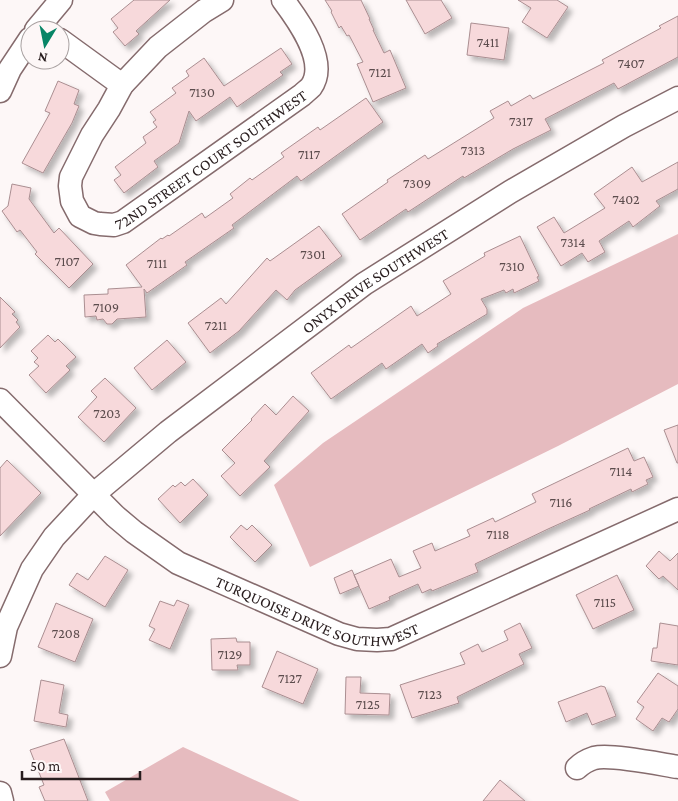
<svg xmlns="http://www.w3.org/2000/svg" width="678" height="801" viewBox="0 0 678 801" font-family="'Crimson Pro',serif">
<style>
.green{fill:#e6bbbf}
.building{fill:#f7d9db;stroke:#aa8e91;filter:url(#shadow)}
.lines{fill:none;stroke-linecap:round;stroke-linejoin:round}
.minor-casing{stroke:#856b6d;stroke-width:25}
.minor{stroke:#fff;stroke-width:22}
.labels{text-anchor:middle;stroke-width:5;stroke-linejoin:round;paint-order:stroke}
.number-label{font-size:14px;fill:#5c4c4d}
.street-label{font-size:16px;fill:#281d1e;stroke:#fdf7f7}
</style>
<defs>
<filter id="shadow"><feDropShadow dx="4.5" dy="4.5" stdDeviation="2.5" flood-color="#0004"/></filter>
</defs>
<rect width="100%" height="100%" fill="#fdf7f7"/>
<path class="green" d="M678,234V384L558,446L310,567L274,485L323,443L523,308Z
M183,747L300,801H110L105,792Z"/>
<path class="building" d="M134,0H170L136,31L139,34L125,46L113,32L118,28L111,19Z
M325,0H361L370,19H369L374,30H373L384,53L390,50L406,88L373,102L357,64L363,62L349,35L347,36L341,26L339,28L331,12L332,11Z
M406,0H441L452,18L425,34Z
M518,0H557L568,7L547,38L522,22L531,8Z
M678,16V57L618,89L614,83L545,119L551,130L513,149L464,178L463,176L408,212L406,209L360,240L342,214L388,182L387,180L425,155L428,159L494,118L490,111L508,101L511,106L530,95L533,99L604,63L602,60L661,28L659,26Z
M471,23L509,28L504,60L467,55Z
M281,48L292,64L280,72L283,75L237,107L230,97L196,121L189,111L179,143L154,161L158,167L124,193L114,180L121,175L115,167L146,143L143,137L157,127L153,122L156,120L150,112L176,93L172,88L189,76L186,71L204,58L224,86Z
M58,81L79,90L74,104L79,106L72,123L43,173L22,163L50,113L45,111Z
M366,98L383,122L301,181L297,176L232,225L234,228L185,262L187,265L147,293L144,289L146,317L117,319L112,324H107L103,319L97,320L96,316L85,317L84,295L108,294V289L142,287L126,265L161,238L162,239L168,235L169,236L202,213L205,218L233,198L230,194L250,178L252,180L284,157L281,153L318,127L320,130Z
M678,162V189L656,201L660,206L633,227L629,221L599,241L605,252L588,262L582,253L561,266L537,227L554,217L564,233L605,208L594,194L632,167L642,182Z
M12,184L31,188L29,199L54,233L59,228L93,264L69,288L35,254L37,252L20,230L17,232L2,211L8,206Z
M319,226L342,256L295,290L287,300L276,290L239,331L210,353L188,323L221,298L226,304L267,258L270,261Z
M520,236L539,276L537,277L539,281L514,293L513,289L506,293L504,290L481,299L487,309V314L437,344L438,346L428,353L422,344L386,369L382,363L331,399L311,373L349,345L351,348L411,306L417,316L451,294L443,281L485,256L484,253Z
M0,297L15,312L12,314L18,320L16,322L20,327L0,348Z
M48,335L55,342L58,339L76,357L66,366L70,370L46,393L29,375L39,366L34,362L38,358L31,351Z
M167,340L186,362L152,390L134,368Z
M105,378L136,408L104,442L78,417L97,397L91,391Z
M293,396L309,411L264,461L270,467L240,496L221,476L235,463L222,450L252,420L251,419L265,404L276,415Z
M678,425V463H677L664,430Z
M628,448L634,461L644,457L653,477L646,480L648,484L632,492L631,489L589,509L590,510L548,529L475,564L478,572L432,591L431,589L422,593L418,584L389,597L390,600L369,609L354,575L391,559L399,577L421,568L413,551L432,543L435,551L470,536L467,530L493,518L495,522L536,502L532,494Z
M7,460L41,493L0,536V468Z
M193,479L208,495L180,523L158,499L173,485L175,487L181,482L185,486Z
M241,525L247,530L252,525L272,545L255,562L230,537Z
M659,551L670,561L678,553V590L663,576L659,579L646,566Z
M105,556L128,570L105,607L69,585L77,573L88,580Z
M352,570L359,586L340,594L334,578Z
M617,575L634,610L593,629L576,595Z
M177,600L189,605L170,649L149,640L155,629L149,626L160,601L174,606Z
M56,603L93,619L75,662L38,647Z
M520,623L532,648L519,654L524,664L457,697L459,703L412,718L400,685L465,664L460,653L478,644L482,652L508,640L504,631Z
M660,623L678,626V665L651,661L653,648H657Z
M236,638L237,642H250V665H237L238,670H212L211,639Z
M277,651L318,669L303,704L262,687Z
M658,673L678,686V709L669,722L662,718L653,731L636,719L644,707L637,702Z
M346,677H361L360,693L390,694L389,715L345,714Z
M41,680L64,685L59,713L68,715L66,727L34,721Z
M601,686L605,687L616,716L592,725L587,713L566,722L558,702Z
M64,739L88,801H45L39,787L44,785L30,750Z
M500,780L525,801H483Z"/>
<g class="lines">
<defs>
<g id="minor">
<path id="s1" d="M222,0L204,11L158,47L122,85L109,109L92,135L71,177L70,186L72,201L80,216L94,223L100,224L114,225L123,222L302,95C305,92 308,90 311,87C329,62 298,20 283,0"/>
<path d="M36,30L61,0"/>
<path d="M60,40L122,85"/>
<path d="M0,91L10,69L30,39"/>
<path id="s2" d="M0,400L115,516L134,532L178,563L339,634L357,639L377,640L391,639L678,509"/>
<path id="s3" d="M0,656L6,627L32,569L54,537L94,494L168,432L364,284L510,192L624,126L678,98"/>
<path d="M577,768C582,763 588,760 594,758C611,754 659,764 678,767"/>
<path d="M0,793L2,801"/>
</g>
</defs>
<use href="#minor" class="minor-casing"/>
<use href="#minor" class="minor"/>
</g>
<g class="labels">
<g class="number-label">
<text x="488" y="47">7411</text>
<text x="631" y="68">7407</text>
<text x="380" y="77">7121</text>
<text x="202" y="97">7130</text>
<text x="521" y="126">7317</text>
<text x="473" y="155">7313</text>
<text x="309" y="159">7117</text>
<text x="417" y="188">7309</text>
<text x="626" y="204">7402</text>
<text x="573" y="247">7314</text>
<text x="313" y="259">7301</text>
<text x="67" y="266">7107</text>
<text x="157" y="268">7111</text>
<text x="512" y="271">7310</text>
<text x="106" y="312">7109</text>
<text x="216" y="330">7211</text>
<text x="107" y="418">7203</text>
<text x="621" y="476">7114</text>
<text x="561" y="507">7116</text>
<text x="498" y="539">7118</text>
<text x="605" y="607">7115</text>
<text x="66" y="638">7208</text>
<text x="230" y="659">7129</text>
<text x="290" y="683">7127</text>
<text x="430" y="699">7123</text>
<text x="368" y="709">7125</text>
</g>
<g class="street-label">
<text dy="6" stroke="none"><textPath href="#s1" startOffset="431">72ND STREET COURT SOUTHWEST</textPath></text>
<text dy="6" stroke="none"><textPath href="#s3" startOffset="544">ONYX DRIVE SOUTHWEST</textPath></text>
<text dy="6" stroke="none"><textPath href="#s2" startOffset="392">TURQUOISE DRIVE SOUTHWEST</textPath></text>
</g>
</g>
<g transform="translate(45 45) rotate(190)"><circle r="24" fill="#fdf7f7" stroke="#a8a0a0"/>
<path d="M0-4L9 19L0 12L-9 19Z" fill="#078566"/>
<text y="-8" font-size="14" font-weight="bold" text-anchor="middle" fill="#281d1e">N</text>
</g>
<path d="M22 771v8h118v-8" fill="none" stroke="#281d1e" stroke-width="2.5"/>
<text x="30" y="771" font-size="15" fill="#281d1e" stroke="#fdf7f7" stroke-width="4" paint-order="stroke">50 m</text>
</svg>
